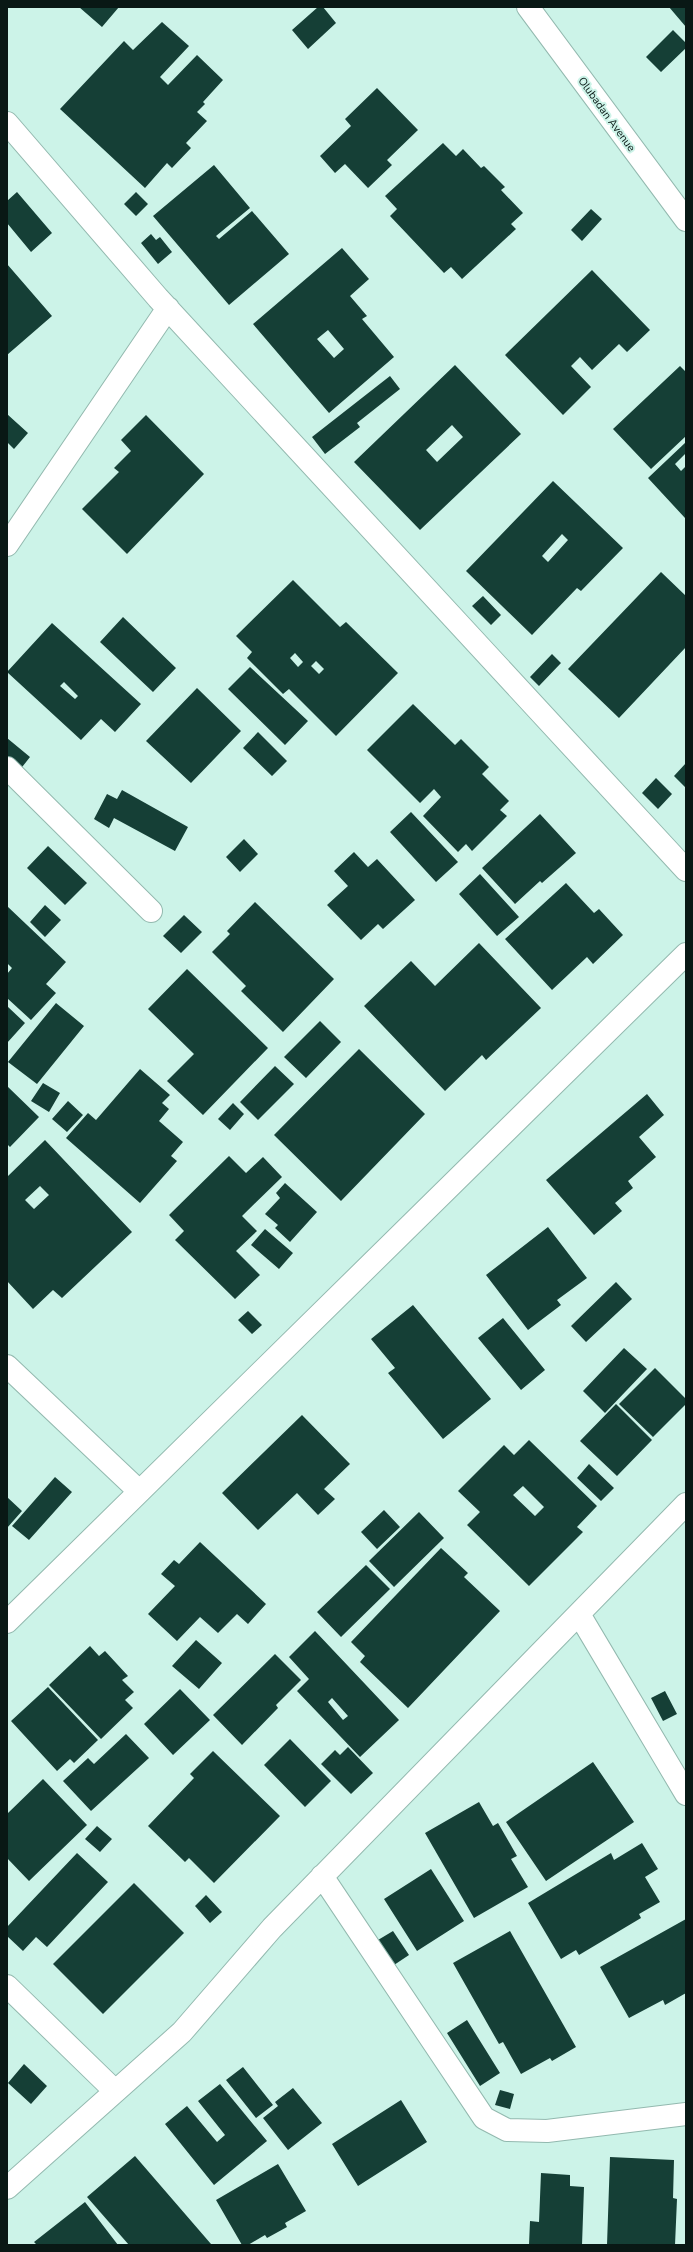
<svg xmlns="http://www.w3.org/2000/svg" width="693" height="2252" viewBox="0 0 693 2252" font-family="'Nunito Sans',sans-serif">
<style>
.building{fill:#153f36;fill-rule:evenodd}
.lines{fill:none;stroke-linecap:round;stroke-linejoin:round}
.minor-casing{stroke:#93b9af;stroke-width:24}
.tertiary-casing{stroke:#93b9af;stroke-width:24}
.minor{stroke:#fff;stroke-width:22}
.tertiary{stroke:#fff;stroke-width:22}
.labels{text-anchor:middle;stroke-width:4;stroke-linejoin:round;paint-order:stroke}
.street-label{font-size:11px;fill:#091815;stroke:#ccf3e8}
</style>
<rect width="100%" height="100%" fill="#ccf3e8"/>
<path class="building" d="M79,7H119L102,27Z
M318,7H323L336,23L308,49L292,30Z
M669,7H686V27Z
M162,22L189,46L160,77L168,85L197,55L223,80L203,102L205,104L197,112L207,121L186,143L191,148L172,168L167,163L145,188L60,109L124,41L133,50Z
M673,30L686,43V48L661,72L646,57Z
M377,88L418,130L387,160L392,165L368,188L345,164L335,173L320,156L351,126L345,119Z
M443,143L456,156L463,149L481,168L484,166L505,187L501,190L523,213L511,224L516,229L462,279L451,267L444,273L390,216L397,209L385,196Z
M214,165L250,208L216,236L219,239L252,211L289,254L229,305L153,216Z
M17,192L52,233L31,252L7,223V201Z
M136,192L148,204L136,216L124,204Z
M591,209L602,219L582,241L571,230Z
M151,234L156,240L160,237L172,252L158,264L141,243Z
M342,248L369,279L350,296L367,316L362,319L394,357L329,413L253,324ZM328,330L344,349L334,358L317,339Z
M7,264L52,316L7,355Z
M592,270L650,330L627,352L619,344L592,370L580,357L571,366L591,387L563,415L505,355Z
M455,365L521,434L420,530L354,462ZM452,425L463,437L437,462L426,450Z
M680,366L686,372V436L651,469L613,429Z
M390,376L400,389L357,423L360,427L325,454L312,437Z
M7,414L28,433L14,449L7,442Z
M146,415L204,474L127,554L82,509L119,472L114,468L131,451L121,440Z
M686,442V453L675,464L681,471L686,466L685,518L648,478Z
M553,481L623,548L581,591L577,588L532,635L466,571ZM562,534L568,540L548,562L542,556Z
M661,572L686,596V647L619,718L568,669Z
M293,580L340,627L346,622L398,673L336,736L289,689L283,694L247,658L252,652L236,636ZM295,653L303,662L298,667L290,658ZM316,661L324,669L319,674L311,666Z
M483,596L501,615L491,625L472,606Z
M123,617L176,668L153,692L100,642Z
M52,623L141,704L115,732L101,719L81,740L7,672ZM64,682L78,696L75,699L60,686Z
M552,654L561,663L539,686L530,677Z
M250,667L308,721L285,745L228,689Z
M197,688L241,731L191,783L146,741Z
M413,704L455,745L461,739L489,767L482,774L509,801L500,810L507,816L472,851L466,844L458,852L423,816L441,797L434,789L420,803L367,750Z
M258,732L287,761L272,776L243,748Z
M7,738L30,757L19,771L7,761Z
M686,763V788L674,776Z
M656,778L672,794L658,809L642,793Z
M122,790L188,827L175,851L114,818L109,828L94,819L107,794L117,799Z
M411,812L458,862L436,882L390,832Z
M540,814L576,853L542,883L540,881L515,904L482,868Z
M244,839L258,854L240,872L226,857Z
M48,846L87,883L65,905L27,868Z
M354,852L368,867L377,859L415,900L383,929L378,924L361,940L327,905L348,886L334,871Z
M480,874L519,917L497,936L459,894Z
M566,883L594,913L599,909L623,935L593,964L587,957L552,990L505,939Z
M255,902L334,979L283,1032L241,991L246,986L212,952L230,934L227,931Z
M45,905L61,920L45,937L30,922Z
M7,906L66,962L46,984L56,993L31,1020L7,998V974L12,968L7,963Z
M184,915L202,932L181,953L163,936Z
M479,943L541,1008L486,1060L482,1055L445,1091L364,1006L411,961L435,986Z
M187,969L268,1048L203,1115L167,1081L194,1054L148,1009Z
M56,1003L84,1026L37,1084L8,1062Z
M7,1006L25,1023L7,1043Z
M320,1021L341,1042L306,1078L284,1057Z
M359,1049L425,1114L341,1201L274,1135Z
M275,1066L294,1084L258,1120L240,1102Z
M140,1069L170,1095L162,1103L169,1109L159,1121L183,1142L171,1156L177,1161L140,1203L66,1138L88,1113L96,1120Z
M43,1083L60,1093L49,1112L31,1101Z
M7,1086L39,1117L10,1147L7,1144Z
M647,1094L664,1115L639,1137L656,1157L628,1181L633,1188L615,1203L622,1211L594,1235L546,1180Z
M68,1101L83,1115L67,1132L52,1119Z
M233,1103L244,1114L230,1130L218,1119Z
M45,1140L132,1232L62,1298L53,1290L33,1309L7,1281V1177ZM40,1186L49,1195L34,1209L25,1200Z
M229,1156L246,1173L263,1157L282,1177L242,1216L257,1231L236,1251L260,1275L235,1299L175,1240L184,1231L169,1215Z
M285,1183L317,1212L290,1242L275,1228L278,1225L265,1214L280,1198L276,1193Z
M548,1227L587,1278L557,1300L561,1305L528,1330L486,1275Z
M265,1229L293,1253L279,1269L251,1245Z
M616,1282L632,1299L586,1342L571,1326Z
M413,1305L491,1399L443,1439L388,1373L395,1368L371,1339Z
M248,1311L262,1325L252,1334L238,1320Z
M503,1318L545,1370L521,1390L478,1338Z
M624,1348L647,1369L605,1413L583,1391Z
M655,1368L686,1399V1404L653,1437L619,1404Z
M616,1404L652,1440L617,1476L580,1441Z
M302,1415L350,1464L324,1489L335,1499L318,1515L297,1493L258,1530L222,1493Z
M529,1440L597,1506L577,1527L583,1532L529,1586L467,1525L480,1512L458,1491L504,1445L514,1455ZM523,1486L544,1507L535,1516L513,1495Z
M589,1464L614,1488L601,1501L577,1478Z
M55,1477L72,1492L29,1540L12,1526Z
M7,1497L22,1511L7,1528Z
M384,1510L400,1527L377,1549L361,1532Z
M419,1512L444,1538L394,1587L369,1561Z
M200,1542L266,1604L248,1624L237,1614L218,1633L200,1617L177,1641L148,1614L175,1586L161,1574L174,1560L179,1564Z
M441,1548L468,1573L464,1577L500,1611L408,1708L360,1662L365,1656L351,1642Z
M366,1565L390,1589L341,1637L317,1612Z
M315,1631L399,1720L360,1757L297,1691L309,1679L289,1657ZM332,1698L348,1716L343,1720L328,1702Z
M196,1640L222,1663L199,1689L172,1666Z
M90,1646L99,1656L105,1651L128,1676L122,1680L134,1692L125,1700L133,1708L101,1739L49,1685Z
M275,1654L301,1680L276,1705L278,1708L242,1745L213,1715Z
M48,1687L98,1740L74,1763L70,1759L57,1771L11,1721Z
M180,1689L210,1720L173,1755L144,1724Z
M665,1691L677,1714L663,1721L651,1698Z
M126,1734L149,1758L91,1811L63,1781L88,1758L94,1764Z
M290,1739L331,1781L305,1807L264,1765Z
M348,1747L373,1773L351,1794L321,1764L335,1750L340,1755Z
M213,1751L280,1816L214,1883L189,1858L185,1862L148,1826L194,1778L190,1774Z
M593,1762L634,1822L546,1881L506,1822Z
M43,1779L87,1825L29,1881L7,1858V1814Z
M479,1802L493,1826L498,1823L517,1856L511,1859L528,1887L474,1918L425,1833Z
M97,1826L112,1839L100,1852L85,1839Z
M642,1843L658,1869L645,1877L660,1902L639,1914L641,1918L579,1955L576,1950L561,1959L528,1903L611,1853L614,1860Z
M77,1853L108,1882L47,1947L36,1937L23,1951L7,1936V1927Z
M431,1869L464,1921L417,1951L384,1899Z
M134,1883L184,1933L103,2014L53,1964Z
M206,1895L222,1912L210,1923L195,1906Z
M686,1919V1993L665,2005L663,2000L629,2018L600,1967Z
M393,1931L409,1955L394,1965L378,1940Z
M510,1931L576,2047L552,2061L550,2058L521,2074L503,2042L499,2044L453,1963Z
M467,2020L500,2073L480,2086L447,2033Z
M24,2064L47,2086L31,2104L8,2083Z
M243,2067L273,2105L256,2118L226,2080Z
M220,2084L267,2141L214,2185L165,2124L187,2106L217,2142L225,2135L198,2101Z
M293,2088L322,2123L288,2150L263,2118L278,2106L275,2102Z
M500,2090L514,2094L510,2109L495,2105Z
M401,2100L427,2142L358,2186L332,2144Z
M135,2156L211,2244L210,2245H129L87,2197Z
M610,2157L674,2160L673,2198L677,2199L675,2245H607Z
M278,2164L306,2211L285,2223L287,2227L267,2238L265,2235L248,2245H242L216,2200Z
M541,2173L570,2175V2186L584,2187L582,2245H529L530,2221L539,2222Z
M85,2202L118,2245H37L34,2242Z"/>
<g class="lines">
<defs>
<path id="minor" d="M7,123L158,298L686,870
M7,545L168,308
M7,768L151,911
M7,1366L139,1491
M579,1614L686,1794
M7,1622L686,954
M322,1876L484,2118L507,2130L547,2131L686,2114
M7,1986L115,2091
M7,2188L182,2032L272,1928L686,1504"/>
<path id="tertiary" d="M528,7L686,220"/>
</defs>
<use href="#minor" class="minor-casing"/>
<use href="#tertiary" class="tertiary-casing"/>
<use href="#minor" class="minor"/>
<use href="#tertiary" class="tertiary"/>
</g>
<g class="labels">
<g class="street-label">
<text transform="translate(607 114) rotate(54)" y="4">Olubadan Avenue</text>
</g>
</g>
<rect width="693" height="2252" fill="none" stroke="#091815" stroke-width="16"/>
</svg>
